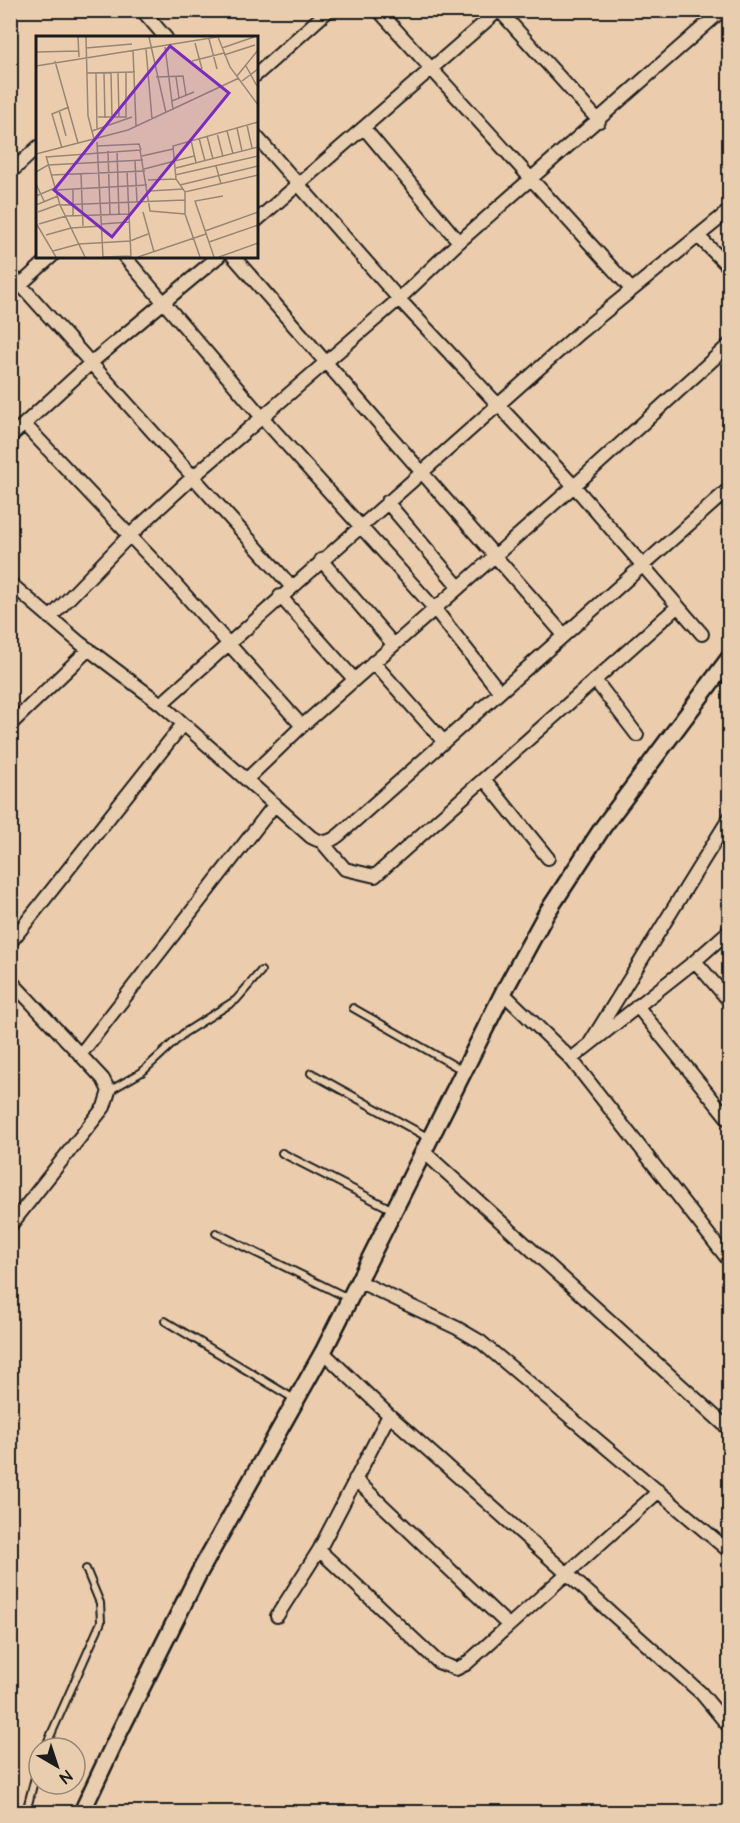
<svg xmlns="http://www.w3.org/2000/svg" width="740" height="1823" viewBox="0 0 740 1823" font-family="'Architects Daughter',sans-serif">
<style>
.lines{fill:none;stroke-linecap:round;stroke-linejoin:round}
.service-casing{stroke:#1c1c1c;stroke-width:10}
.minor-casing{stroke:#1c1c1c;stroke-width:16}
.tertiary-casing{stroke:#1c1c1c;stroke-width:20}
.service{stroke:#e8cdaf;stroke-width:6}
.minor{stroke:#e8cdaf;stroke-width:12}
.tertiary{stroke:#e8cdaf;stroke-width:15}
.inset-road{fill:none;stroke:#988674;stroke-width:1.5}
.view{fill:#7b2cbf;fill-opacity:0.15;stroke:#7b2cbf;stroke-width:3}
.inset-edge{fill:none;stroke:#1c1c1c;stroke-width:3}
</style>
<rect width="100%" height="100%" fill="#ebcdae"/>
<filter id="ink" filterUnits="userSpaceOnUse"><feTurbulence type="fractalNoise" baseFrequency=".0167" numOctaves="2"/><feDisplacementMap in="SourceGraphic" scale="12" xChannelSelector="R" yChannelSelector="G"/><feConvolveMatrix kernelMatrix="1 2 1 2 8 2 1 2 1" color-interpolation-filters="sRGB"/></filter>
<g filter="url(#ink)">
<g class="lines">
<defs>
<path id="service" d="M353,1008L462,1070
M311,1073L429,1138
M109,1091L142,1072L184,1033L236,1000L261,971
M282,1153L393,1210
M216,1233L348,1298
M165,1321L296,1400
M45,1748L101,1622L100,1603L86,1569
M26,1812L39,1762"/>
<path id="minor" d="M142,10L166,38
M378,10L631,289
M256,75L329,10
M364,128L459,242
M256,136L399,299L574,486L702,634
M10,173L38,147
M256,221L499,10L599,121
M699,237L730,268
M124,256L261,416L434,608L500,692
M233,256L564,635
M10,273L291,586
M21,284L52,256
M24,424L170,578L302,726
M10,437L92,362L219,256
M387,502L459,587
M321,560L393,644
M10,583L80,643L161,704L311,837C322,843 328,844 339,835L730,488
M280,596L354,679
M50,618L129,536L194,476L399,299L459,242L719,13
M373,662L444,742
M595,680L637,735
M161,704L579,333L730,210
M10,725L89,649
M247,779L302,726L574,486L730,344
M484,779L548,858
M322,842L345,869L375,876L678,606
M10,943L183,724
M695,961L730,1002
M10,980L103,1079L109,1091L104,1107L10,1226
M503,993L571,1059L730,1262
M637,1006L730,1121
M590,1043L730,817
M80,1055L275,804
M571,1059L695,961L730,930
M423,1151L730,1430
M358,1281L457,1328L481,1342L730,1552
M323,1352L389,1415L701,1693L730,1728
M355,1479L507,1624
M319,1550L438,1662L456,1669L466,1664L659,1491
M277,1616L319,1550L389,1415"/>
<path id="tertiary" d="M82,1812L120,1731L199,1573L323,1352L503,993L546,914L603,827L730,657"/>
</defs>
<use href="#service" class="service-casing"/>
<use href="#minor" class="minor-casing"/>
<use href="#tertiary" class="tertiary-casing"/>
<use href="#service" class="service"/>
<use href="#minor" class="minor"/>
<use href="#tertiary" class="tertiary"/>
</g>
</g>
<g transform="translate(36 36)">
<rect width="222" height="222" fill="#ebcdae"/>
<path class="inset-road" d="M42,1L43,21M50,1L52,80L58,103M113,1L130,77M182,1L194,31L222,69M173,3L181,33M159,7L166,33M129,11L137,74M50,12L96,8M186,12L218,1M110,13L116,83M97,14L100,90M0,16L42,15M188,19L219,9M19,25L42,107M156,25L188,17M0,30L181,1M210,30L221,50M51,37L99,36M60,37L61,94M68,37L69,82M75,37L76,81M82,37L83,81M90,37V81M201,40L222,14M120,41L147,40L150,59M140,41L143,62M206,45L222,33M136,65L158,56M23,74L30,100M62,81H91M222,86L137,110L140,143L149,156L222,139M211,89L216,112M201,92L206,115M56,95L96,81M191,95L197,118M181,97L187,121M171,100L177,123M163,102L169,125M155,104L160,127M61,106L67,221M61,110L103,108L105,114M26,112L16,78L33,71M72,115L74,178M81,115L83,178M0,118L92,94L203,42M10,120L24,169L49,221M106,120L137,113M10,121L104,114L114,175L149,178M99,125L101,166M180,130L185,148M140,132L222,111M108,133L158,120M0,136L12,129L107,124M91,136L95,221M45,138L47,190M15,139L109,135M139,139L222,120M112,144L140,143M0,148L8,165M144,149L222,130M20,154L111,149M37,154V180M113,155L147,153M149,156V178L164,221M0,160L19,152M0,169L22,160M24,169L149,164M2,176L24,168M107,176L118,216M0,187L20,221M3,188L30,180L93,178M66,188L93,186M169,195L222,176M10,199L35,192L66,190M173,206L222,189M17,215L43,208L94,205L112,198M66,221L95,220M102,221L170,198M178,221L159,165L187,160M183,221L222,207"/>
<path class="view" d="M134,10L193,57L76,201L18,154Z"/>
<rect width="222" height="222" class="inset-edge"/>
</g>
<rect width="740" height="1823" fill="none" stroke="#e8cdaf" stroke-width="36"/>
<rect x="18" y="18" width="704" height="1787" fill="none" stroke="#1c1c1c" stroke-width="2" filter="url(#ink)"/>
<g transform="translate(57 1766) rotate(141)"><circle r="28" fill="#e8cdaf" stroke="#968674" stroke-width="1.5"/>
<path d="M0-4.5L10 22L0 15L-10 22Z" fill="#1c1c1c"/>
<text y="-9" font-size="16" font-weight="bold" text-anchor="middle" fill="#1c1c1c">N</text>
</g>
</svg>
